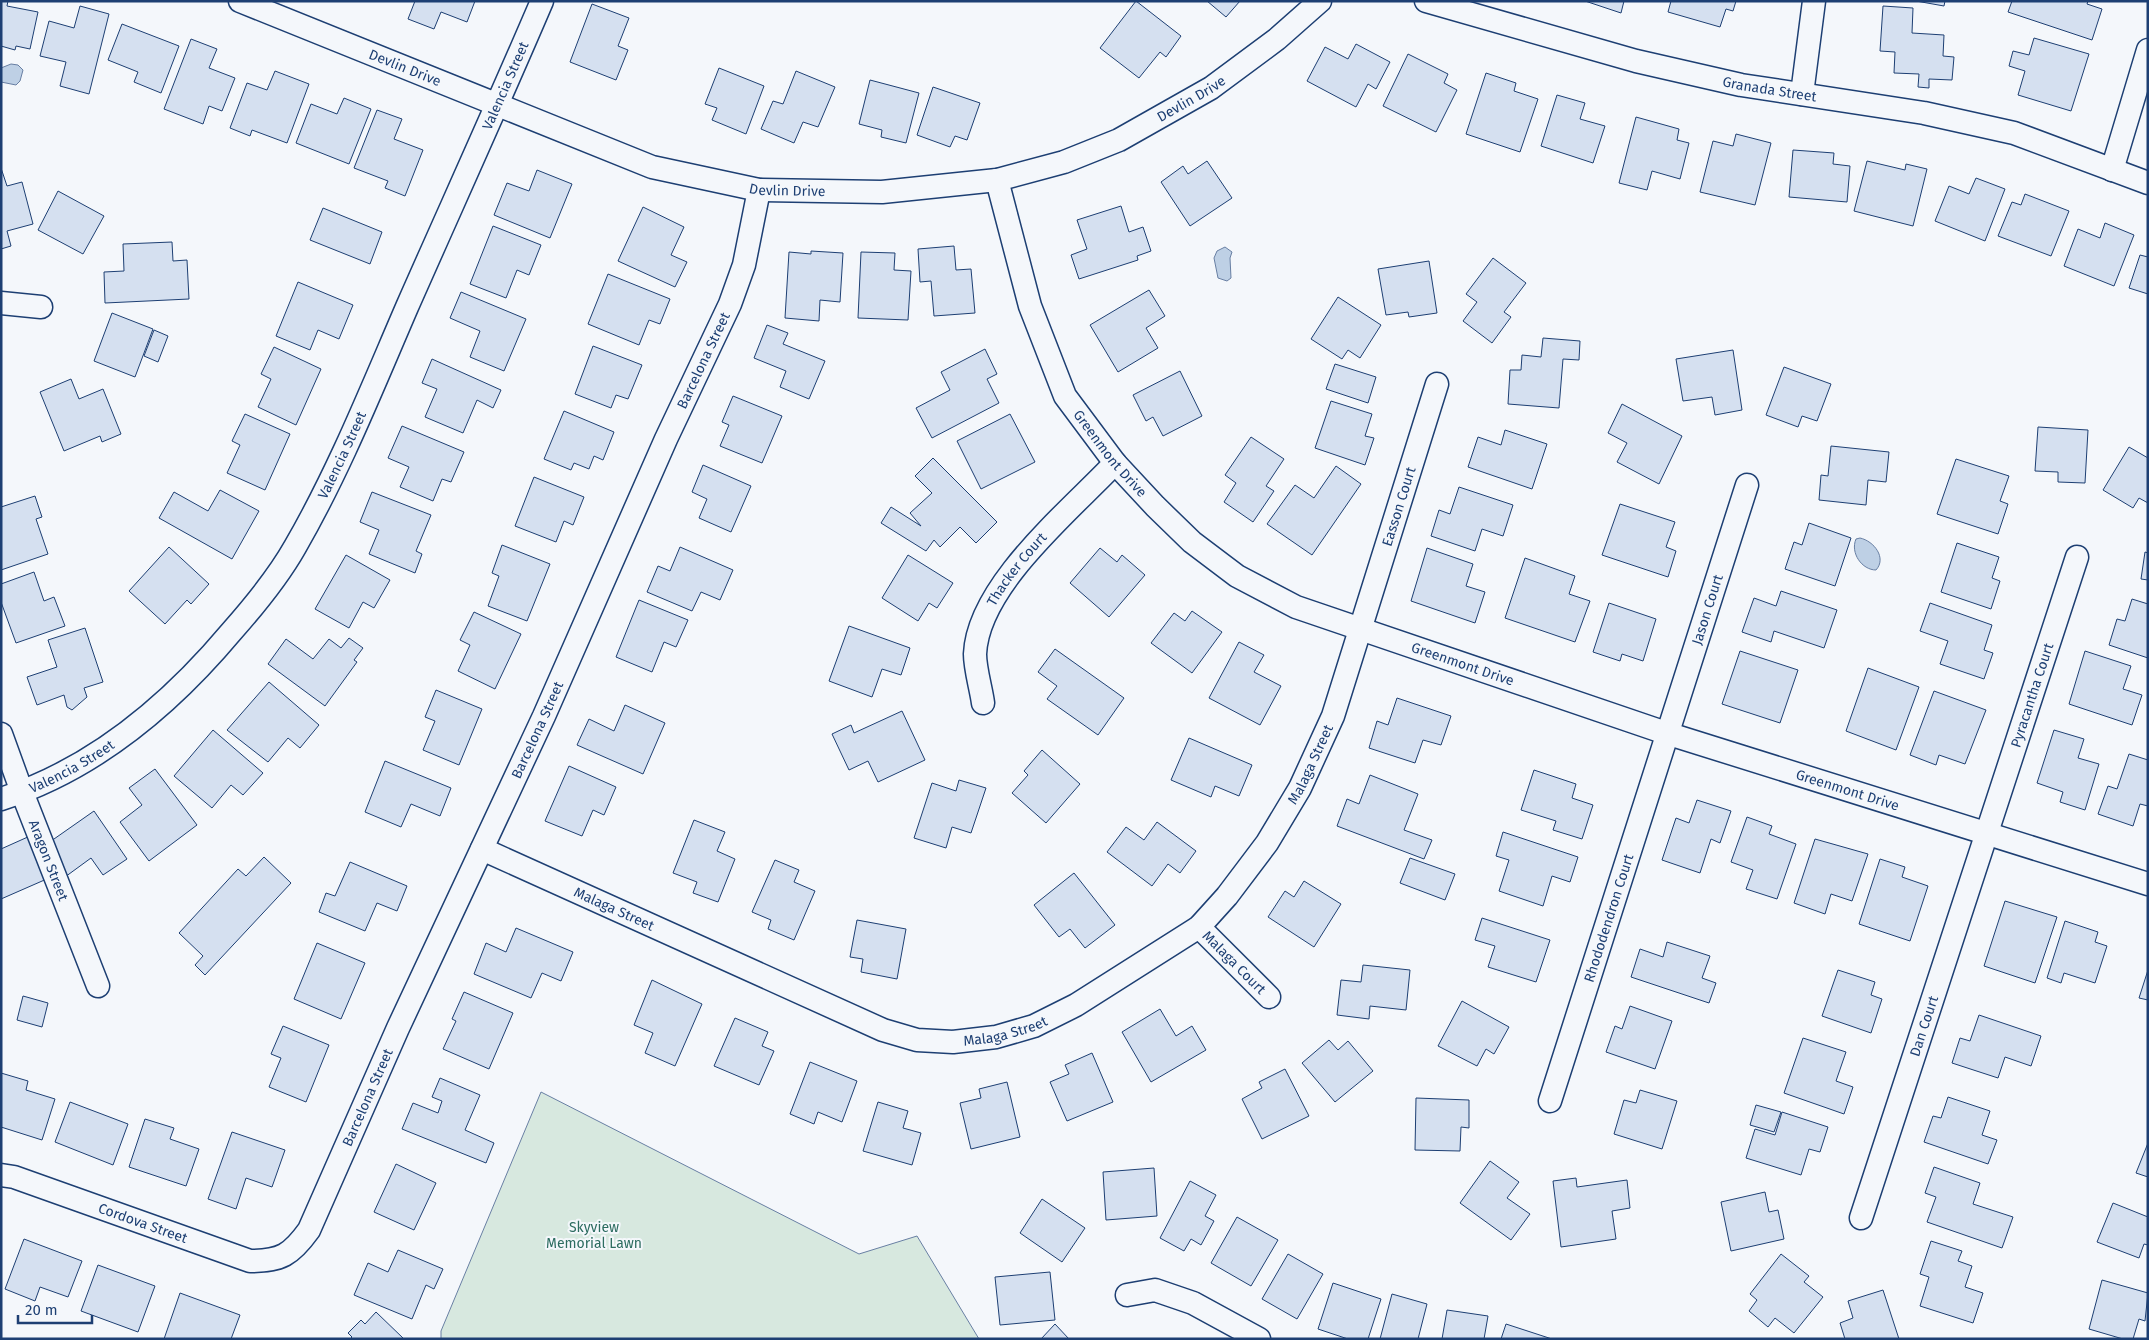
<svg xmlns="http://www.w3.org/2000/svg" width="2149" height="1340" viewBox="0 0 2149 1340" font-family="'Fira Sans',sans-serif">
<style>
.green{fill:#d7e8df;stroke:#687fa3}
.water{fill:#bed0e5;stroke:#687fa3}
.building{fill:#d5e0f0;stroke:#1d3f73}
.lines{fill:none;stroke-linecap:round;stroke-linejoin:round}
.street-casing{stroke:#1d3f73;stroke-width:25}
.street{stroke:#f4f7fb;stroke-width:22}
.labels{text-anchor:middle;stroke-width:4;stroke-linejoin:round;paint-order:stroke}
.street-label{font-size:14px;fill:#1d3f73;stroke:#f4f7fb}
.park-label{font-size:14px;fill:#2c6c60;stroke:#f4f7fb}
</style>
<rect width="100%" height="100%" fill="#f4f7fb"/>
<path class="green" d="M541,1092L859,1254L917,1236L979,1339H441V1331Z"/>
<path class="water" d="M11,64L18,65L23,70L20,81L16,85L1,82V68Z
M1225,247L1232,252L1230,258L1231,278L1227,281L1218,278L1214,258L1217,251Z
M1860,538C1874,541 1887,558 1876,570C1862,570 1850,553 1856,539Z"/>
<path class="building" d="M1,1H8L7,6L38,12L30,49L16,46L15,50L1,46Z
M415,1H475L467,22L441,12L434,29L408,19Z
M1136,1L1181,36L1166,57L1160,52L1139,78L1100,48Z
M1207,1H1240L1226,17Z
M1585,1H1624L1621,13Z
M1671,1H1736L1733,11L1726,9L1720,27L1668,12Z
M1916,1H1945L1944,6Z
M2012,1H2088L2087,4L2102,9L2092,40L2008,12Z
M592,4L629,18L618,46L628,50L616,80L570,62Z
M80,6L109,14L89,94L60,86L66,62L40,56L49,21L74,28Z
M1883,6L1913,8L1912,33L1944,35L1943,56L1954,57L1952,80L1929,79V88L1918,87L1919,74L1894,73L1895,52L1880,51Z
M122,24L179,46L161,93L134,82L138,72L108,60Z
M2034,38L2089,54L2071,111L2018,95L2025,71L2009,66L2013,51L2029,55Z
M191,39L217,49L209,68L235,78L222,111L209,106L203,124L164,109Z
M1356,44L1390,62L1376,89L1368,84L1356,107L1307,81L1325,47L1348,59Z
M1408,54L1448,74L1444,83L1457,90L1436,132L1383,106Z
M719,68L764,86L746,134L712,120L717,108L705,104Z
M275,71L309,84L287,143L252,130L250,136L230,128L247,83L267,90Z
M796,71L835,87L818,127L803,122L794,143L761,129L773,101L783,104Z
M1486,73L1516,83L1514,91L1538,99L1520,152L1466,134Z
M870,80L919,93L906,143L881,137L882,130L859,124Z
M933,87L980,103L967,140L955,136L950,147L917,135Z
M1557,95L1585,103L1580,119L1605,126L1593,163L1541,146Z
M344,98L371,109L349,164L296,143L311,104L337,114Z
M377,110L402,119L394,139L423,150L405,196L385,188L388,181L354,168Z
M1636,117L1679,129L1677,140L1689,143L1680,179L1652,171L1647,190L1619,183Z
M1736,134L1771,143L1755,205L1700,192L1713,141L1733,146Z
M1793,150L1834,153L1833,164L1850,166L1847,202L1789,197Z
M1207,161L1232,198L1190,226L1161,182L1183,166L1188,174Z
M1867,161L1905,170L1906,164L1927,169L1913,226L1854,211Z
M1,168L7,186L22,182L33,224L7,231L11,246L1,249Z
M537,170L572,184L550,238L494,215L507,183L529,191Z
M1976,178L2005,189L1985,241L1935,221L1949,186L1969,194Z
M58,191L104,216L83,254L38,230Z
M2025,194L2069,211L2051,256L1998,236L2012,202L2021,205Z
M1121,206L1129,232L1143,227L1151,251L1137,256L1138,260L1079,279L1071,255L1087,249L1077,220Z
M643,207L684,227L671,255L687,262L675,287L618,261Z
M323,208L382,232L370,264L310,240Z
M2105,223L2134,235L2114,286L2064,266L2078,229L2100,238Z
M493,226L541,245L529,275L517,270L506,298L470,284Z
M172,242L173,261L187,260L189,299L105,303L104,272L124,271L123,244Z
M954,246L956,270L971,269L975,313L934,316L931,281L920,282L918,249Z
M811,251L843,253L840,302L820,300L819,321L785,318L789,252L811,254Z
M861,252L895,253L894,270L911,271L908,320L858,318Z
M2140,255L2148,257V294L2129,288Z
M1493,258L1526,283L1504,312L1511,317L1492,343L1463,321L1477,302L1466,294Z
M1429,261L1437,313L1409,317L1408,312L1386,315L1378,269Z
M608,274L670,299L660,324L649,320L639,345L588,324Z
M298,282L353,305L339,339L318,330L310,350L276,336Z
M1149,290L1165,316L1146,328L1158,348L1118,372L1090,325Z
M461,292L526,319L504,371L470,357L480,331L450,318Z
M1338,297L1381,325L1360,358L1348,350L1342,359L1311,339Z
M112,313L153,329L135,377L94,361Z
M767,325L788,333L783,344L825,361L809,399L780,387L786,371L754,358Z
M154,330L168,336L158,362L144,356Z
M1543,338L1580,341L1579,360L1563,359L1559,408L1508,404L1510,370H1521L1522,355L1541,357Z
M593,346L642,365L628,399L616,395L611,408L575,394Z
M274,347L321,369L296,425L258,407L271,379L261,374Z
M985,349L997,374L987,379L999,403L932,438L916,408L950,390L941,372Z
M1733,350L1742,410L1715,415L1712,397L1683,401L1676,359Z
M432,359L501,390L493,408L477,400L463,433L425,417L437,389L422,383Z
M1335,364L1376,377L1368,403L1326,389Z
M1784,367L1831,384L1817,421L1802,416L1798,427L1766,415Z
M1180,371L1202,416L1163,436L1153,417L1146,421L1133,395Z
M71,379L79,399L103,389L121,434L102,442L100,436L64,451L40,392Z
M733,396L782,416L762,463L720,446L729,425L722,422Z
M1331,401L1372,414L1365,436L1374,438L1365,465L1315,448Z
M1622,404L1682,436L1659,484L1617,462L1627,443L1608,433Z
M564,411L614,432L603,460L594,456L589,469L574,463L571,470L544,459Z
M245,414L290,434L265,490L227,473L240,445L232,441Z
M1010,414L1035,462L981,489L957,441Z
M402,426L464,452L451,482L442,479L433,501L400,487L409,467L388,458Z
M2038,427L2088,430L2085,483L2058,482V472L2035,471Z
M1505,430L1547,444L1532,489L1468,467L1478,437L1501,445Z
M1251,437L1284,459L1266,486L1274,491L1253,522L1224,502L1236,483L1225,475Z
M1831,446L1889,452L1886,482L1868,480L1866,505L1819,500L1821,475L1828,476Z
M2129,447L2148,458V503L2139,498L2133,508L2103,490Z
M933,458L997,522L976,543L960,527L940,547L934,540L926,551L881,523L891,507L921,526L910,513L932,493L915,476Z
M1956,459L2009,476L2000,501L2008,504L1998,534L1937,514Z
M703,465L751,486L731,532L699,518L707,499L692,492Z
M1336,466L1361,484L1312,555L1267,524L1295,485L1314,498Z
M534,477L584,497L573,525L564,521L556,542L515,526Z
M1459,487L1513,505L1503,536L1482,529L1475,551L1431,536L1439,510L1450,514Z
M220,490L259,511L232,559L159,518L174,492L208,511Z
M372,492L431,515L416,551L422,554L415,573L369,554L379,530L360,522Z
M35,496L42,517L36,519L48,554L1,570V507Z
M1620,504L1675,522L1666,547L1676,551L1668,577L1602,555Z
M1809,523L1851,538L1835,586L1785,569L1794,542L1802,545Z
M1957,543L1999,557L1992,578L2000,581L1991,609L1941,592Z
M502,545L550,564L527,621L488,606L499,576L492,573Z
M169,547L209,584L191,604L187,600L165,624L129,591Z
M680,547L733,570L720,600L701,592L692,611L647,592L658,566L670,571Z
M1100,548L1117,562L1122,555L1145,575L1109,617L1070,583Z
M1427,548L1473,564L1466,586L1485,592L1475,623L1411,601Z
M2145,552L2148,553V580L2141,579Z
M346,555L390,580L374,608L363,602L349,628L315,609Z
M908,555L953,583L937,608L929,603L918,621L882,598Z
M1525,558L1575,576L1569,594L1590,601L1575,642L1505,618Z
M34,572L44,601L54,597L65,626L16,643L1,602V584Z
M1781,591L1837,610L1824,648L1774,631L1771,642L1742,632L1754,598L1776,606Z
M2132,599L2148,604V658L2109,645L2117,619L2125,621Z
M639,600L688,620L676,647L664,642L652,672L616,657Z
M1609,603L1656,619L1643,661L1622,654L1620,661L1593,652Z
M1930,603L1992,625L1984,650L1993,653L1984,679L1940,664L1948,641L1920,631Z
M1192,611L1222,632L1192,673L1151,643L1174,613L1185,621Z
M474,612L521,634L495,689L458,671L470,645L460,640Z
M849,626L910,648L901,675L882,669L872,697L829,681Z
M85,628L103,682L84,688L87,697L72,710L67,707L64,695L37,705L27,677L57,667L48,640Z
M349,638L363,648L354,660L357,662L325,706L268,664L286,639L313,659L329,639L341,648Z
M1239,642L1264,655L1254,672L1281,686L1260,725L1209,698Z
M1055,649L1124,698L1098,735L1047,699L1057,686L1038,672Z
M1740,651L1798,670L1780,723L1722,704Z
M2085,651L2131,666L2123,689L2142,695L2132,725L2069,704Z
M1868,668L1919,687L1896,750L1846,731Z
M269,682L319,725L300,748L288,738L268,762L227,730Z
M436,690L482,709L459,765L423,750L435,721L425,717Z
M1934,691L1986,710L1965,764L1939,755L1936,765L1910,755Z
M1397,698L1451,716L1441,745L1423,740L1415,763L1369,748L1377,721L1388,725Z
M625,705L665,723L643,774L577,745L589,719L614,731Z
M902,711L925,760L878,782L868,761L849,770L832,734L851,725L854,733Z
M213,730L263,773L243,795L231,785L212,808L174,776Z
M2054,730L2084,739L2078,758L2099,764L2085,810L2060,802L2063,792L2037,783Z
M1189,738L1252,765L1239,796L1215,786L1211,797L1171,780Z
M1042,750L1080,784L1046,823L1012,793L1028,775L1024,771Z
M2129,754L2148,760V806L2140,804L2133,826L2098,814L2108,786L2117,789Z
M385,761L451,788L440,816L411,804L401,827L365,812Z
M569,766L616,787L604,815L593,810L582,836L545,821Z
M155,769L197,825L149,861L120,822L142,805L129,788Z
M1534,770L1576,784L1572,798L1593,805L1582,839L1553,830L1556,821L1521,810Z
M1370,775L1418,794L1404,830L1432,840L1424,859L1337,826L1347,799L1359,804Z
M959,780L986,788L971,833L952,827L946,848L914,838L932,783L956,791Z
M1697,800L1731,811L1720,843L1711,839L1700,873L1662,860L1676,818L1689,823Z
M94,811L127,859L103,875L91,858L65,877L44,846Z
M1747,817L1772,826L1769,834L1796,844L1777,899L1746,889L1753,870L1731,862Z
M694,820L725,832L717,851L735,859L718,902L693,893L697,882L673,873Z
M1157,822L1196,851L1180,873L1168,864L1152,886L1107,852L1126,827L1144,840Z
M1503,832L1578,857L1570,882L1552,876L1543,906L1499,891L1509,860L1496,856Z
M30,836L49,878L1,899V849Z
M1815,839L1868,854L1852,901L1831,894L1825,914L1794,903Z
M264,857L291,883L205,975L195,965L203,956L179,933L238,869L246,876Z
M1410,858L1455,874L1445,900L1400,883Z
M1880,859L1905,867L1902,877L1928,886L1910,941L1859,924Z
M775,860L799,870L794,882L815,891L794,940L768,929L771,920L752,912Z
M350,862L407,886L397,911L377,903L365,931L319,912L326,893L335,896Z
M1074,873L1115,925L1085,948L1070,929L1059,937L1034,905Z
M1304,881L1341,904L1314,947L1268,917L1285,891L1294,897Z
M2005,901L2057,917L2035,983L1984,966Z
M1482,918L1550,940L1536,982L1488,967L1495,946L1475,940Z
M857,920L906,929L897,979L861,972L863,959L850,957Z
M2065,921L2098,932L2095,942L2107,946L2095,983L2064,973L2061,983L2047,978Z
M516,928L573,952L561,981L542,973L531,998L474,974L486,943L506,952Z
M1667,942L1710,956L1702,978L1716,983L1709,1003L1631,977L1640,949L1663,957Z
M317,943L365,963L341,1019L294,999Z
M1363,965L1410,970L1406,1010L1370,1006L1369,1019L1337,1015L1341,980L1361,982Z
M1838,970L1875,982L1871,995L1882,999L1871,1033L1822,1016Z
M2148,970V1000L2139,998Z
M652,980L702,1004L675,1066L645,1053L653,1033L634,1025Z
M464,992L513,1013L489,1069L443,1049L456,1021L452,1019Z
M23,996L48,1003L42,1027L17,1020Z
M1462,1001L1509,1027L1494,1054L1486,1049L1477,1066L1438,1046Z
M1630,1006L1672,1021L1655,1069L1606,1052L1615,1026L1622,1029Z
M1160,1009L1176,1036L1192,1026L1206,1050L1151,1082L1122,1032Z
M1979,1015L2041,1036L2031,1066L2005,1057L1998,1078L1952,1063L1960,1038L1970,1041Z
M735,1018L768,1032L762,1046L774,1051L759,1085L714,1066Z
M283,1026L329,1045L306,1102L269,1087L281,1058L271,1054Z
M1803,1038L1846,1052L1836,1081L1853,1087L1844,1114L1784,1093Z
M1329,1040L1338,1050L1348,1041L1373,1071L1335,1102L1302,1063Z
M1092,1053L1113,1102L1067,1121L1050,1082L1069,1074L1065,1065Z
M810,1062L857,1081L842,1122L818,1112L814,1124L790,1114Z
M1285,1069L1309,1116L1262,1139L1242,1099L1262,1088L1259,1082Z
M1,1073L28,1081L26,1090L55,1099L42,1140L1,1127Z
M440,1078L480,1095L465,1130L494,1143L486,1163L402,1129L413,1103L438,1113L442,1101L432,1097Z
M1007,1082L1020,1137L971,1149L960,1103L981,1098L979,1089Z
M1640,1090L1677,1101L1662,1149L1614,1134L1624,1100L1636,1103Z
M1948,1097L1990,1111L1982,1135L1997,1140L1988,1164L1924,1142L1933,1116L1941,1118Z
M1416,1098L1469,1100V1128L1461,1127L1460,1151L1415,1150Z
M70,1102L128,1124L113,1165L55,1142Z
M878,1102L908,1111L903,1128L921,1133L912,1165L863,1151Z
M1756,1105L1781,1112L1774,1132L1750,1125Z
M1782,1112L1828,1127L1820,1152L1809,1149L1801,1175L1746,1158L1755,1129L1775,1135Z
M145,1119L174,1128L170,1139L199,1149L186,1186L129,1167Z
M232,1132L285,1150L272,1187L246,1178L236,1209L208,1199Z
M2148,1143V1177L2136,1173Z
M1490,1161L1519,1182L1507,1198L1530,1214L1511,1240L1460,1203Z
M396,1164L436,1183L414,1230L374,1212Z
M1934,1167L1980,1183L1973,1204L2013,1217L2002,1248L1927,1222L1936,1197L1925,1193Z
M1154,1168L1157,1216L1106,1220L1103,1172Z
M1576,1178L1577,1187L1627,1180L1630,1208L1612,1211L1616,1239L1561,1247L1553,1181Z
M1190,1181L1216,1195L1205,1216L1214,1221L1201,1245L1191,1239L1184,1251L1160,1238Z
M1765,1192L1769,1212L1778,1210L1784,1239L1731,1251L1721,1202Z
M1042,1199L1085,1228L1062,1262L1020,1233Z
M2113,1203L2148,1217V1245L2144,1244L2139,1258L2097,1242Z
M1237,1217L1278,1240L1251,1286L1211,1263Z
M24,1239L82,1261L68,1297L40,1287L35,1301L5,1289Z
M1931,1241L1962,1251L1958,1261L1972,1266L1965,1287L1983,1293L1973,1323L1920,1306L1929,1277L1920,1274Z
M398,1250L443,1269L434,1289L426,1285L412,1319L354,1295L368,1263L388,1272Z
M1288,1254L1323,1274L1297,1319L1262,1299Z
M1781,1254L1809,1276L1804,1282L1823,1297L1794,1333L1775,1318L1768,1327L1749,1311L1757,1300L1750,1294Z
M98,1265L155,1286L138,1332L81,1311Z
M1050,1272L1055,1320L1000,1325L995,1277Z
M2102,1280L2148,1293L2145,1321L2139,1319L2133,1339H2123L2089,1329Z
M1333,1283L1381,1299L1368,1339H1348L1318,1329Z
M1883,1290L1899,1339H1845L1840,1323L1853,1318L1848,1301Z
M180,1293L240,1315L231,1339H164Z
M1392,1294L1427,1304L1418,1339H1380Z
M1447,1310L1488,1316L1484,1339H1442Z
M376,1312L404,1339H350L352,1337L348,1333L361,1320L365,1324Z
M1055,1324L1069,1339H1041Z
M1506,1324L1552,1339H1501Z"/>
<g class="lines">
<defs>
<g id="street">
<path id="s1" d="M240,1L652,167L759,190L882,192L997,180L1064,162L1119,140L1211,88L1277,39L1320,1"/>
<path id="s2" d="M1426,1L1636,61L1741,85L1924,113L2014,133L2148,183"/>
<path d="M1802,94L1814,1"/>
<path d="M2112,170L2148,50"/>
<path id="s3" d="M997,180L1030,306L1065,396L1115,463L1155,506L1192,542L1237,576L1296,607L1666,733L2148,884"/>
<path d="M1,303L41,307"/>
<path id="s4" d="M983,703C981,688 975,669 975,654C978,585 1071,510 1115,463"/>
<path id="s5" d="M1,734L22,792L98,986"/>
<path id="s6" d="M1,799C95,769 170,705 232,631C255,605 278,577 295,547C339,471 372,388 407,307C452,205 498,104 542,1"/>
<path id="s7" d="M482,849L883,1030L917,1040L953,1042L996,1037L1034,1026L1076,1005L1199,927L1227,896L1267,843L1300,788L1333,716L1437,384"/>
<path id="s8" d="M1199,927L1269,997"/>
<path id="s9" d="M1550,1101L1747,485"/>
<path id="s10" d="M1,1175L14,1177L250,1261C281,1261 291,1255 309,1230L398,1028L544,716L666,439L730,304L744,265L759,190"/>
<path id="s11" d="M1861,1218L2077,557"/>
<path d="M1127,1295L1155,1290L1193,1303L1259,1339"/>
</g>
</defs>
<use href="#street" class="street-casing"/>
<use href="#street" class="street"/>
</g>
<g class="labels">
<g class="street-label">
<text dy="5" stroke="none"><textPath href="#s1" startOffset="178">Devlin Drive</textPath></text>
<text dy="5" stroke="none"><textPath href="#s6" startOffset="902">Valencia Street</textPath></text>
<text dy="5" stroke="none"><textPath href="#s2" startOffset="355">Granada Street</textPath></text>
<text dy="5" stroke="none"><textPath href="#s1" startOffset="1004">Devlin Drive</textPath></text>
<text dy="5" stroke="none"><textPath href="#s1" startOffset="582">Devlin Drive</textPath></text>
<text dy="5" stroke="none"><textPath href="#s10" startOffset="1289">Barcelona Street</textPath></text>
<text dy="5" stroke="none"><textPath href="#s3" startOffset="300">Greenmont Drive</textPath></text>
<text dy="5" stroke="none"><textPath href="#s6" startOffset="498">Valencia Street</textPath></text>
<text dy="5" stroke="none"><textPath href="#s7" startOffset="1258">Easson Court</textPath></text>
<text dy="5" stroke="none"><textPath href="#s4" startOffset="146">Thacker Court</textPath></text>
<text dy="5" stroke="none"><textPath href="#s9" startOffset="516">Jason Court</textPath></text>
<text dy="5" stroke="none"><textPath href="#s3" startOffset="720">Greenmont Drive</textPath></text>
<text dy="5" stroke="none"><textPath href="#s11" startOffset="550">Pyracantha Court</textPath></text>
<text dy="5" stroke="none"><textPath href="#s10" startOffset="884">Barcelona Street</textPath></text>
<text dy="5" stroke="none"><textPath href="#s7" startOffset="985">Malaga Street</textPath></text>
<text dy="5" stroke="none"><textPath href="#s6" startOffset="78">Valencia Street</textPath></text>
<text dy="5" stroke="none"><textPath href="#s3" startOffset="1125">Greenmont Drive</textPath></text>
<text dy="5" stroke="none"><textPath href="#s5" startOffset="135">Aragon Street</textPath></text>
<text dy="5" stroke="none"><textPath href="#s7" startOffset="145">Malaga Street</textPath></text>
<text dy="5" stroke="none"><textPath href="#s9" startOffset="192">Rhododendron Court</textPath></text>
<text dy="5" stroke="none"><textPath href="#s8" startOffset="50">Malaga Court</textPath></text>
<text dy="5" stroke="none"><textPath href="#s11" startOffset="202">Dan Court</textPath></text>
<text dy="5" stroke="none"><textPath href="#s7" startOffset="565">Malaga Street</textPath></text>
<text dy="5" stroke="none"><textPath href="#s10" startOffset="479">Barcelona Street</textPath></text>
<text dy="5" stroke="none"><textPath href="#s10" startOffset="150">Cordova Street</textPath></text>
</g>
<g class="park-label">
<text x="594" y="1232">Skyview<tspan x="594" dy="16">Memorial Lawn</tspan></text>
</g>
</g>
<rect width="2149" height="1340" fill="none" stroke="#1d3f73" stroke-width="5"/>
<path d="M18 1315v8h74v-8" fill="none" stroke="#1d3f73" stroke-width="2.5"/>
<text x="25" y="1315" font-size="15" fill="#1d3f73" stroke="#f4f7fb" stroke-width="4" paint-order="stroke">20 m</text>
</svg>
